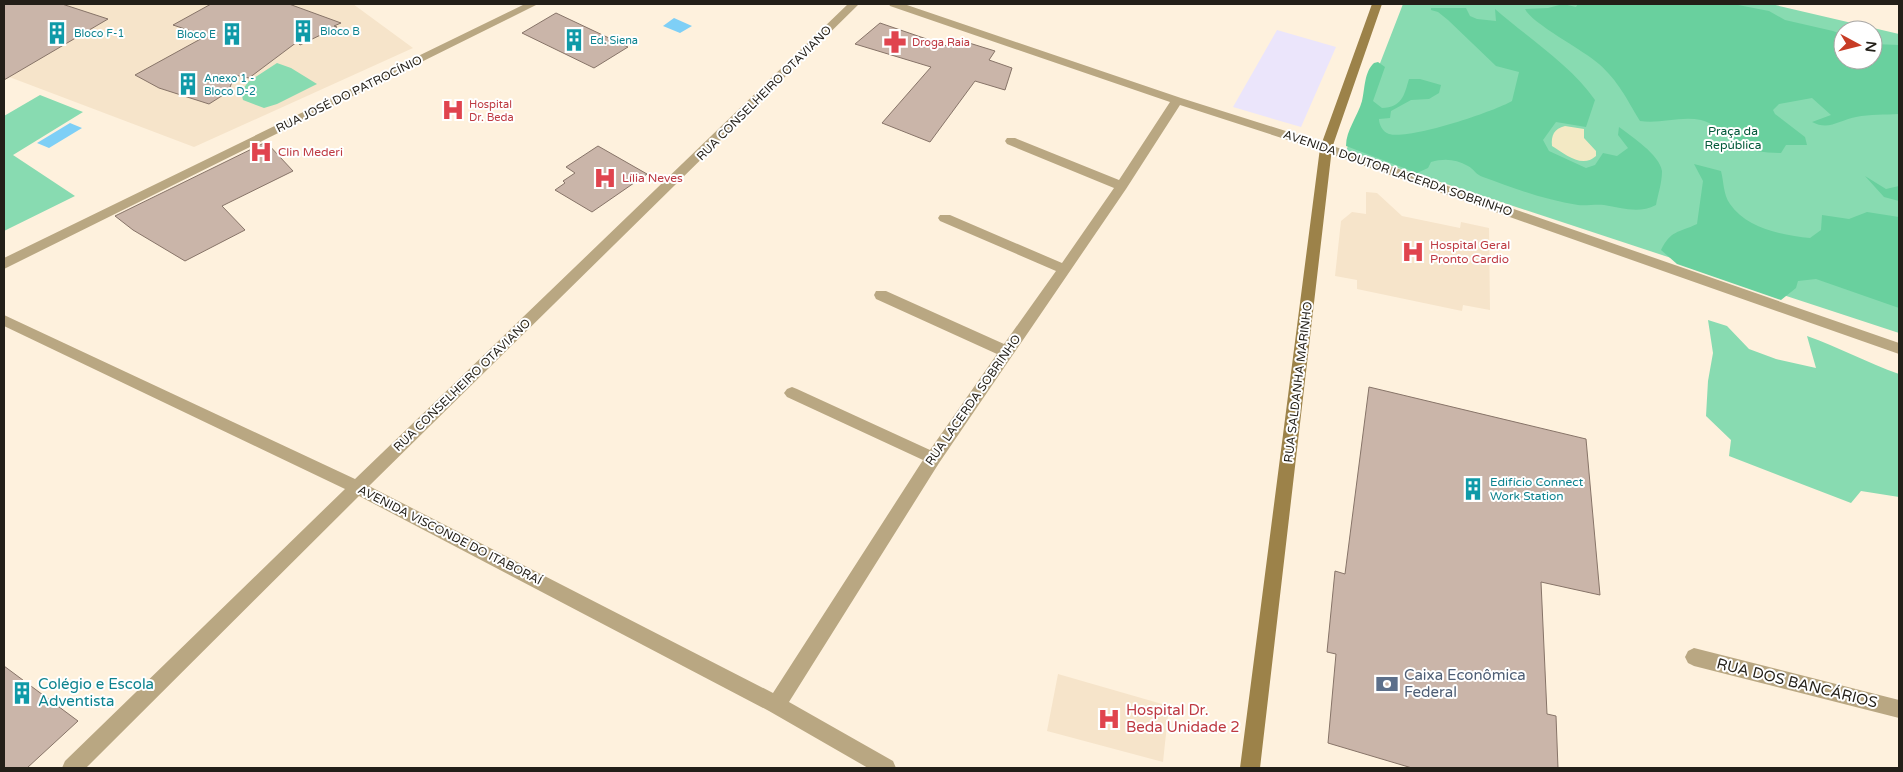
<svg xmlns="http://www.w3.org/2000/svg" width="1903" height="772" viewBox="0 0 1903 772" font-family="'Varela Round',sans-serif">
<style>
.commercial{fill:#ebe5fb}
.built{fill:#f6e4ca}
.green{fill:#88dbb1;fill-rule:evenodd}
.forest{fill:#69d09e}
.sand{fill:#f3e9c4}
.water{fill:#7ecff6}
.building{fill:#cab5a9;stroke:#877468}
.lines{fill:none;stroke-linecap:round;stroke-linejoin:round}
.street{fill:#b9a782;fill-rule:evenodd}
.secondary{fill:#9c8249;fill-rule:evenodd}
.labels{text-anchor:middle;stroke-width:4;stroke-linejoin:round;paint-order:stroke}
.far-culture-label{font-size:11px;fill:#0d838f;stroke:#fff;text-anchor:start}
.far-health-label{font-size:11px;fill:#be3a42;stroke:#fff;text-anchor:start}
.street-label{font-size:12px;fill:#231f18;stroke:#fff}
.park-label{font-size:12px;fill:#03593a;stroke:#fff}
.health-label{font-size:12px;fill:#be3a42;stroke:#fff;text-anchor:start}
.culture-label{font-size:12px;fill:#0d838f;stroke:#fff;text-anchor:start}
.near-service-label{font-size:15px;fill:#4e5e75;stroke:#fff;text-anchor:start}
.near-street-label{font-size:15px;fill:#231f18;stroke:#fff}
.near-culture-label{font-size:15px;fill:#0d838f;stroke:#fff;text-anchor:start}
.near-health-label{font-size:15px;fill:#be3a42;stroke:#fff;text-anchor:start}
</style>
<rect width="100%" height="100%" fill="#fef1dd"/>
<path class="commercial" d="M1277,30L1336,47L1301,127L1233,107Z"/>
<path class="built" d="M4,4H353L413,48L194,147L4,75Z
M1366,192L1377,193L1402,216L1460,228L1461,222L1489,228L1490,310L1463,305L1462,311L1357,289V280L1335,276L1341,221L1352,212L1366,214Z
M1058,674L1169,706L1163,762L1047,731Z"/>
<path class="green" d="M1403,4H1771L1899,34V333L1346,151ZM1843,30H1873V60H1843Z
M277,63L291,68L317,84L277,104L264,108L243,100L241,92L248,82Z
M40,95L83,112L13,155L75,196L4,231V116Z
M1708,320L1727,326L1749,349L1776,359L1816,368L1807,336C1838,347 1868,363 1899,374V497L1861,491L1851,503L1729,456L1731,440L1706,416L1708,381L1713,353Z"/>
<path class="forest" d="M1563,4L1576,7L1578,4H1733L1769,11L1785,20L1833,31L1843,35V60H1873V44L1899,45V114C1885,115 1870,114 1856,117C1839,120 1829,131 1812,122L1831,115L1812,98L1779,104L1773,110L1775,114L1805,137L1807,145H1786L1781,153C1765,153 1747,151 1733,141C1723,134 1714,123 1701,120C1680,116 1660,124 1640,121C1626,98 1619,82 1599,64C1585,51 1531,23 1525,9L1548,8Z
M1431,8H1466L1470,16L1477,19L1496,21L1495,9C1527,37 1571,65 1595,100L1586,127L1556,122L1543,140L1549,151L1586,168L1595,165L1603,153L1617,156L1628,148L1618,135L1619,127C1631,136 1660,155 1662,171C1662,183 1658,194 1656,205C1639,214 1622,208 1604,205C1595,204 1586,206 1578,205C1545,200 1513,188 1483,177C1476,175 1474,169 1468,166C1456,159 1444,158 1431,162L1428,168L1417,173L1346,146C1346,130 1358,116 1362,101C1365,89 1364,72 1374,63L1378,62L1385,67L1373,101L1382,108C1402,107 1404,96 1409,79H1420L1441,85L1439,93L1429,99L1411,100L1391,111L1390,118L1379,119C1379,125 1383,132 1389,134C1409,140 1493,112 1512,101L1519,72L1496,66L1448,20L1438,12L1431,10Z
M1694,164L1721,171C1724,182 1723,194 1730,204C1747,229 1783,235 1810,238L1821,230L1822,215L1849,219L1867,212L1899,217V308L1816,279L1798,281L1796,288L1781,300L1677,264L1661,250C1671,230 1678,233 1697,224L1703,181Z
M1865,176L1886,189L1899,186V201L1884,197Z"/>
<path class="sand" d="M1565,126L1584,129V138L1596,151V156C1582,169 1565,154 1552,146C1551,135 1554,129 1565,126Z"/>
<path class="water" d="M674,18L692,26L680,33L663,26Z
M70,123L82,128L49,148L37,143Z"/>
<path class="building" d="M4,4H62L108,19L4,80Z
M211,4H289L341,23L334,26L337,27L300,45L297,42L249,78L235,75L228,92L209,104L159,88L135,75L206,36L173,25Z
M556,13L628,47L594,68L522,33Z
M880,23L947,46L953,38L995,51L989,60L1012,68L1005,90L975,81L930,142L882,123L931,67L855,44Z
M266,142L293,171L222,206L245,230L185,261L133,230L115,216Z
M598,146L647,174L592,212L555,190L565,183L563,181L575,173L566,167Z
M1369,387L1586,439L1600,595L1541,582L1547,714L1556,716L1558,768H1412L1328,743L1336,654L1327,652L1335,571L1345,574Z
M4,666L78,721L27,768H4Z"/>
<g class="lines">
<path class="street" d="M525,4H538L4,269V258Z
M848,4H859L369,486L773,693L923,460L787,397L784,393L787,389L792,387L797,389L930,450L997,354L876,299L874,295L876,291H886L1004,344L1056,271L940,221L938,218L940,215H950L1062,263L1114,188L1007,144L1005,141L1007,138H1015L1119,180L1170,102L890,6L889,4H904L1181,98L1330,145L1899,343V354L1322,151L1180,105L1126,189L939,463L789,702L893,761L896,768H868L769,711L359,496L86,768H62L65,761L345,489L4,326V315L355,479Z
M1694,648L1899,700V718L1694,666L1688,663L1685,657L1688,651Z"/>
<path class="secondary" d="M1372,4H1382L1332,148L1260,768H1240L1320,148Z"/>
</g>
<defs>
<symbol id="building-bare" viewBox="-9 -9 18 18"><path d="M-4-6H4V6H1V3H-1V6H-4ZM-2.5-4.3h1.7v1.8h-1.7ZM.8-4.3h1.7v1.8H.8ZM-2.5-1h1.7V.8h-1.7ZM.8-1h1.7V.8H.8Z" fill="#0f9aa8" stroke="#fff" stroke-width="2.5" paint-order="stroke"/></symbol>
<symbol id="pharmacy-bare" viewBox="-9 -9 18 18"><path d="M-2-6h4v4h4v4h-4v4h-4v-4h-4v-4h4Z" fill="#e0444e" stroke="#fff" stroke-width="2.5" paint-order="stroke"/></symbol>
<symbol id="hospital-bare" viewBox="-9 -9 18 18"><path d="M-5-5h3v3.5h4V-5h3V5h-3V1.5h-4V5h-3Z" fill="#e0444e" stroke="#fff" stroke-width="2.5" paint-order="stroke"/></symbol>
<symbol id="bank-bare" viewBox="-9 -9 18 18"><path d="M-6-4H6V4H-6ZM0-2.3a2.3 2.3 0 1 0 0 4.6a2.3 2.3 0 1 0 0-4.6Z" fill="#5c6f8a" stroke="#fff" stroke-width="2.5" paint-order="stroke"/></symbol>
</defs>
<g fill-rule="evenodd">
<use href="#building-bare" x="287" y="15" width="32" height="32"/>
<use href="#building-bare" x="41" y="17" width="32" height="32"/>
<use href="#building-bare" x="216" y="18" width="32" height="32"/>
<use href="#building-bare" x="558" y="24" width="32" height="32"/>
<use href="#pharmacy-bare" x="879" y="26" width="32" height="32"/>
<use href="#building-bare" x="172" y="68" width="32" height="32"/>
<use href="#hospital-bare" x="437" y="94" width="32" height="32"/>
<use href="#hospital-bare" x="245" y="136" width="32" height="32"/>
<use href="#hospital-bare" x="589" y="162" width="32" height="32"/>
<use href="#hospital-bare" x="1397" y="236" width="32" height="32"/>
<use href="#building-bare" x="1457" y="473" width="32" height="32"/>
<use href="#bank-bare" x="1371" y="668" width="32" height="32"/>
<use href="#building-bare" x="6" y="677" width="32" height="32"/>
<use href="#hospital-bare" x="1093" y="703" width="32" height="32"/>
</g>
<g class="labels">
<g class="far-culture-label">
<text x="320" y="35">Bloco B</text>
<text x="74" y="37">Bloco F-1</text>
<text x="216" y="38" text-anchor="end">Bloco E</text>
<text x="590" y="44">Ed. Siena</text>
<text x="204" y="82">Anexo 1 -<tspan x="204" dy="13">Bloco D-2</tspan></text>
</g>
<g class="far-health-label">
<text x="912" y="46">Droga Raia</text>
<text x="469" y="108">Hospital<tspan x="469" dy="13">Dr. Beda</tspan></text>
</g>
<g class="street-label">
<text transform="translate(764 93) rotate(-45)" y="4">RUA CONSELHEIRO OTAVIANO</text>
<text transform="translate(349 94) rotate(-26)" y="4">RUA JOSÉ DO PATROCÍNIO</text>
<text transform="translate(1398 173) rotate(19)" y="4">AVENIDA DOUTOR LACERDA SOBRINHO</text>
<text transform="translate(1298 382) rotate(-83)" y="4">RUA SALDANHA MARINHO</text>
<text transform="translate(462 385) rotate(-44)" y="4">RUA CONSELHEIRO OTAVIANO</text>
<text transform="translate(973 400) rotate(-55)" y="4">RUA LACERDA SOBRINHO</text>
<text transform="translate(450 535) rotate(27)" y="4">AVENIDA VISCONDE DO ITABORAÍ</text>
</g>
<g class="park-label">
<text x="1733" y="135">Praça da<tspan x="1733" dy="14">República</tspan></text>
</g>
<g class="health-label">
<text x="278" y="156">Clin Mederi</text>
<text x="622" y="182">Lília Neves</text>
<text x="1430" y="249">Hospital Geral<tspan x="1430" dy="14">Pronto Cardio</tspan></text>
</g>
<g class="culture-label">
<text x="1490" y="486">Edifício Connect<tspan x="1490" dy="14">Work Station</tspan></text>
</g>
<g class="near-service-label">
<text x="1404" y="680">Caixa Econômica<tspan x="1404" dy="17">Federal</tspan></text>
</g>
<g class="near-street-label">
<text transform="translate(1797 683) rotate(14)" y="5">RUA DOS BANCÁRIOS</text>
</g>
<g class="near-culture-label">
<text x="38" y="689">Colégio e Escola<tspan x="38" dy="17">Adventista</tspan></text>
</g>
<g class="near-health-label">
<text x="1126" y="715">Hospital Dr.<tspan x="1126" dy="17">Beda Unidade 2</tspan></text>
</g>
</g>
<rect width="1903" height="772" fill="none" stroke="#231f18" stroke-width="10"/>
<g transform="translate(1858 45) rotate(97)"><circle r="24" fill="#ffffff" stroke="#a7a5a3"/>
<path d="M0-4L9 19L0 12L-9 19Z" fill="#c73c25"/>
<text y="-8" font-size="14" font-weight="bold" text-anchor="middle" fill="#231f18">N</text>
</g>
</svg>
